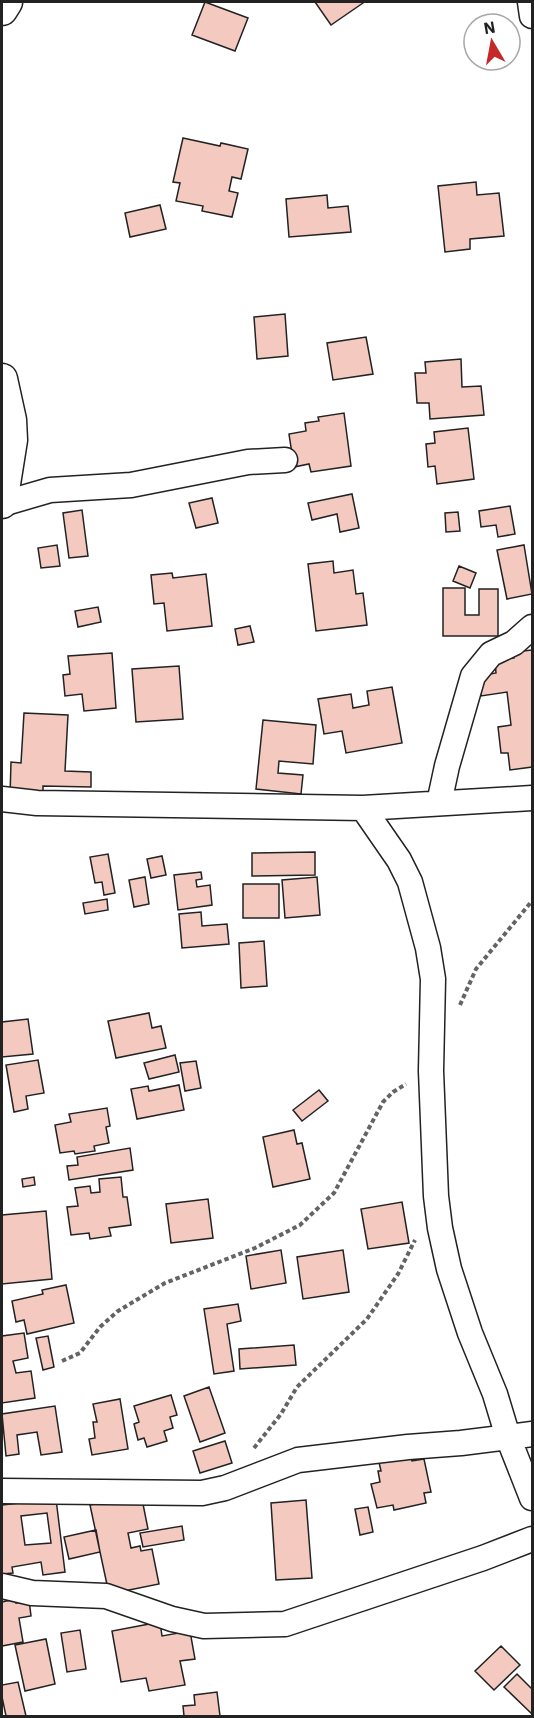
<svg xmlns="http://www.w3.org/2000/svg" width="534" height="1718" viewBox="0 0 534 1718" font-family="'IBM Plex Sans',sans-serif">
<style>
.building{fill:#f3c9c0;stroke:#222;stroke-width:1.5;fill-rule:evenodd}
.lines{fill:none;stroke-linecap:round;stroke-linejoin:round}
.minor-casing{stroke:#222;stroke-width:27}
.tertiary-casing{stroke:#222;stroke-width:33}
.path{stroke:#646464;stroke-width:4;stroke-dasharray:4.5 3;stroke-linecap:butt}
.minor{stroke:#fff;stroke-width:24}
.tertiary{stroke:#fff;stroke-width:30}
</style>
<rect width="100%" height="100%" fill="#fff"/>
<path class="building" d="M205,2L248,18L235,51L192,35Z
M315,2H362L363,3L331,25Z
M183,138L220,146L221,143L248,149L241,179L232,177L229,191L238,193L232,217L202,211L203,206L176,201L180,183L173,182Z
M476,182L477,195L499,193L504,236L470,239V249L445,252L438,186Z
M327,195L328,208L348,206L351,232L289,237L286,199Z
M160,205L166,229L130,237L125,213Z
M285,314L288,356L257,359L254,317Z
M366,337L373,374L333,380L327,343Z
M461,359L462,387L481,386L484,415L430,419L429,403H417L415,373H426L425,362Z
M344,413L351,466L311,472L309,464L294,467L289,434L306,431L305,423L319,421L318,417Z
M468,428L474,479L437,484L435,466L428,467L426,444L435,443L434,432Z
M352,494L359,528L340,532L337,514L312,520L308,503Z
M212,498L218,523L196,528L189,503Z
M510,506L515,534L498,537L496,525L481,527L479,511Z
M82,510L88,556L69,558L63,513Z
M458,512L460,531L446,532L445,513Z
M57,545L60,566L41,568L38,548Z
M524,545L532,594L507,599L497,550Z
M333,561L334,573L353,570L356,594L363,593L367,625L316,631L308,564Z
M459,566L476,573L470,588L453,581Z
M172,573L173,578L206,574L212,626L167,631L164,603L154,604L151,575Z
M443,588H465V615H479V589H498V636H443Z
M98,607L101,622L78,627L75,611Z
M250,626L254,642L238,645L235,629Z
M532,650V767L510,770L508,753H501L498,727L511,725L507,692L481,696L479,676L496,673L495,661L514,658L513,652Z
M112,653L116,708L84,711L82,694L65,696L63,675L70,674L68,656Z
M179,666L183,719L136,722L132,669Z
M392,687L402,743L346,753L342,731L324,734L318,699L351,694L353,708L369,705L367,691Z
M24,713L68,715L65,771L91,772V787L43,786V797L10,796L11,762L21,763Z
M263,720L316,725L313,764L279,761L278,773L303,775L301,794L256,789Z
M315,852V875L252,876V853Z
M108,854L115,893L104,895L102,882L95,883L90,857Z
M162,856L166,875L151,878L147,859Z
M201,872L202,879L196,880L197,887L210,885L212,905L178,910L174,875Z
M145,877L149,904L134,907L129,880Z
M317,877L320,915L285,918L282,880Z
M243,884H279V918H243Z
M107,899L108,910L85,914L83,903Z
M201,912L202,926L227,924L229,944L182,948L179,914Z
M264,941L267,986L241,988L239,943Z
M149,1013L152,1028L161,1026L166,1048L116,1058L108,1021Z
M28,1019L33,1054L2,1057V1022Z
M175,1055L179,1072L149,1079L144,1063Z
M38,1060L44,1093L26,1096L28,1109L14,1112L6,1065Z
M196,1061L201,1088L185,1091L180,1063Z
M179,1085L184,1110L137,1119L131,1089L148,1086L149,1091Z
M319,1090L328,1101L302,1121L293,1110Z
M107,1108L110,1126L106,1127L109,1143L94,1146L95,1151L75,1154L74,1151L60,1153L55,1125L71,1122L69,1114Z
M294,1130L297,1144L302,1143L310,1179L273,1187L263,1137Z
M130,1148L133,1170L69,1180L67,1166L78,1165L77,1157Z
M34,1177L35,1185L23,1187L22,1179Z
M121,1177L123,1197H127L131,1225L109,1228L111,1236L90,1239L89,1233L71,1235L67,1207L78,1206L75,1188L90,1186L91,1193L100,1192L99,1179Z
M208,1199L213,1238L171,1243L166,1204Z
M402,1202L409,1243L368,1249L361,1209Z
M46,1211L52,1279L2,1284V1215Z
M281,1250L286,1283L251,1289L246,1256Z
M343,1250L349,1292L303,1299L297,1257Z
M66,1285L74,1323L27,1334L24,1320L16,1322L12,1301L43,1294L42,1290Z
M238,1304L241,1321L227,1324L234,1371L214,1374L204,1309Z
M24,1333L28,1358L13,1361L16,1373L31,1371L35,1398L2,1403V1336Z
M48,1336L54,1367L43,1370L36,1338Z
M294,1345L296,1365L240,1369L239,1349Z
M209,1387L225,1433L200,1442L184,1396Z
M171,1395L177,1415L170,1417L173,1428L164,1431L167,1441L147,1447L144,1438L138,1440L134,1424L139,1422L134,1406Z
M120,1399L128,1449L92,1455L89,1439L95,1438L93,1422H97L93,1404Z
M55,1406L62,1452L41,1455L37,1432L17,1435L19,1454L6,1456L2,1414Z
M225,1441L232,1463L200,1473L193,1451Z
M410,1452L412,1461L424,1459L431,1492L424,1493L426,1503L394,1510L393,1505L377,1508L371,1484L380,1482L378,1471H381L378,1458Z
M141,1494L148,1529L128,1533L131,1548L140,1546L141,1551L152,1549L159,1584L109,1594L90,1505Z
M56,1499L65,1572L43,1575L41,1562L12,1567L13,1573L2,1574V1505ZM47,1513L51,1543L25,1545L21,1516Z
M306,1500L312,1578L276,1580L271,1503Z
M368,1507L373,1532L360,1535L355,1509Z
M182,1526L184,1540L143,1547L140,1533Z
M96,1530L100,1552L69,1559L64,1537Z
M15,1599L16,1603L29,1600L31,1616L19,1618L23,1642L2,1646V1602Z
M160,1622L162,1636L190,1631L195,1659L180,1661L185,1685L149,1691L146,1678L121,1682L112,1631Z
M80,1630L86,1669L67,1672L61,1633Z
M46,1639L55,1684L25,1691L15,1645Z
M501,1646L520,1665L494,1690L475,1671Z
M517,1674L532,1689V1714L504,1687Z
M18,1682L26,1716H6L2,1697V1685Z
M217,1692L220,1716H184L183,1706L195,1705L194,1695Z"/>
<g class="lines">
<defs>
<path id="minor" d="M530,2L532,16
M2,504L50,490L131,485L248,462L285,460
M2,799L37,803L363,808L532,798
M439,803L447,766L473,676L491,654L514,643L532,627
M363,808L399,860L410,882L428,948L433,979L431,1071L436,1196L440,1228L449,1269L470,1333L495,1394L508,1437L532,1498
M2,1491L202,1493L225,1488L298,1460L408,1447L461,1443L532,1434
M2,1586L32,1593L106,1596L172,1619L204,1626L285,1624L483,1558L532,1539"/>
<path id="tertiary" d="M2,10L7,2
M2,379L11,420L12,440L2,503"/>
</defs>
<use href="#minor" class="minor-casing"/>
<use href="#tertiary" class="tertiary-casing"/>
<path class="path" d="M460,1005L476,969L532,901
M62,1361L80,1353L100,1327L118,1311L165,1283L255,1248L300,1225L334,1193L383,1102L393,1092L406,1084
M254,1448L281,1414L297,1387L367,1319L398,1274L415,1240"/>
<use href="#minor" class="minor"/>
<use href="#tertiary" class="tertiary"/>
</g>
<rect width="534" height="1718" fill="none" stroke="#222222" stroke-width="6"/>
<g transform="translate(492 42) rotate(350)"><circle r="28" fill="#ffffff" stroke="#a7a7a7" stroke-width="1.5"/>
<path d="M0-4.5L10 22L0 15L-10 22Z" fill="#c62828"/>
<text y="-9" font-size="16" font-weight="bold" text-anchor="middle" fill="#222222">N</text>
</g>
</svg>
